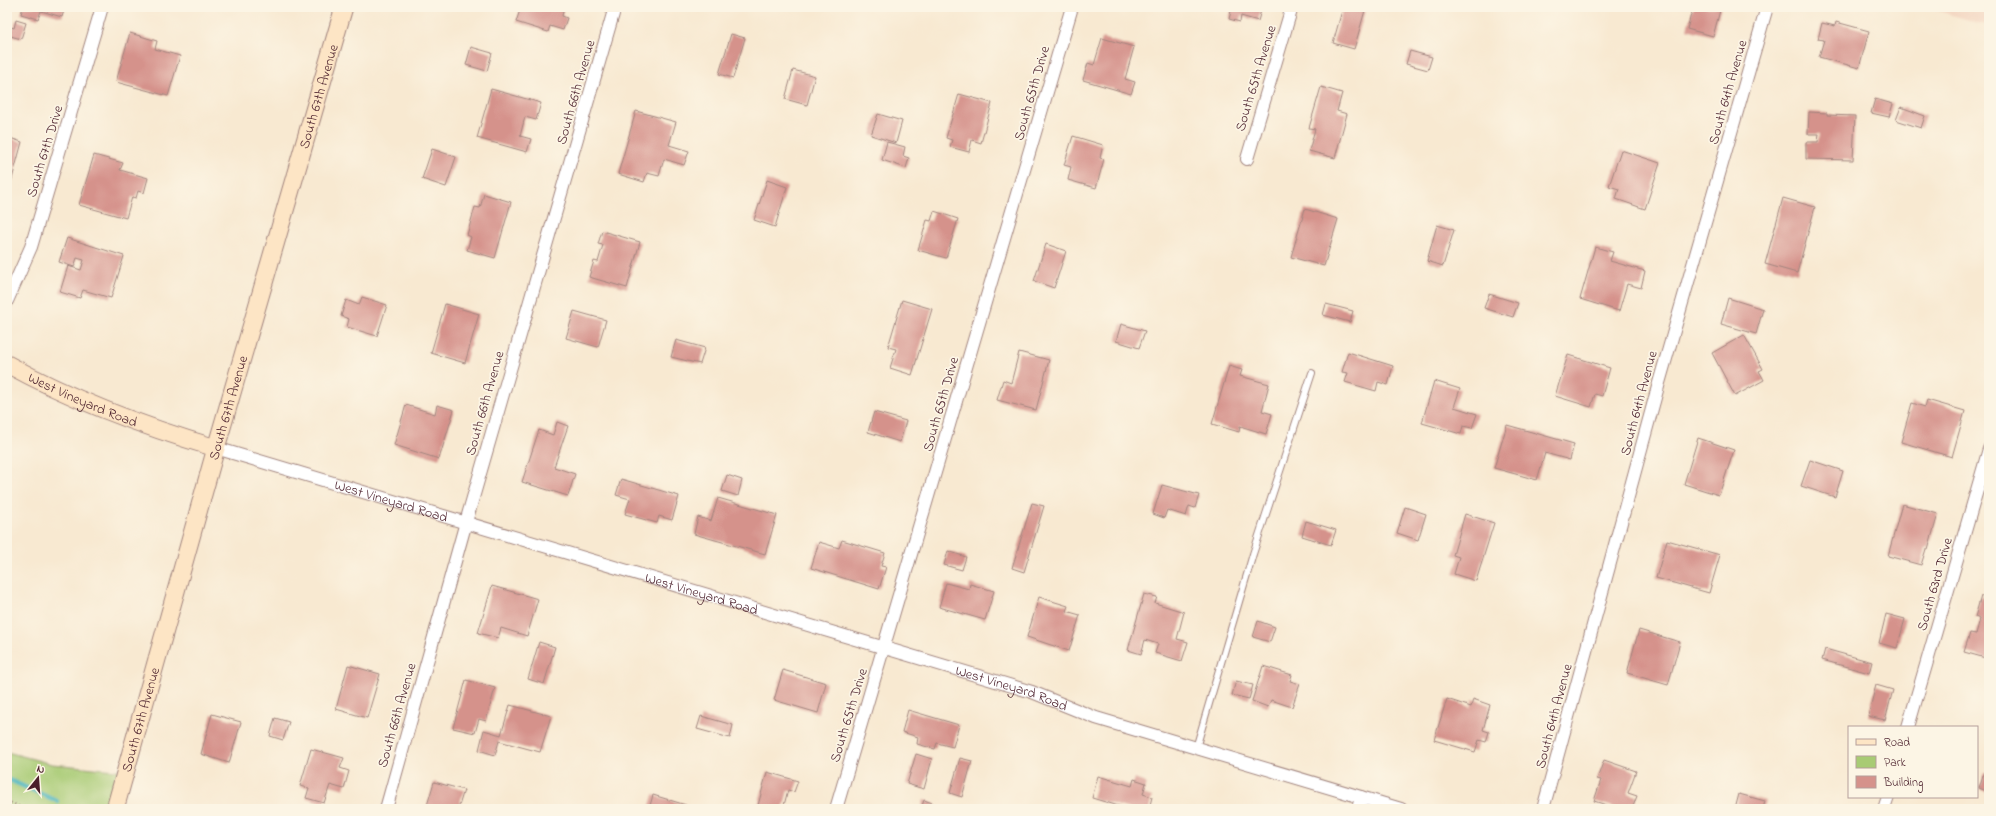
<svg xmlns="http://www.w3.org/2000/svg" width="1996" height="816" viewBox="0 0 1996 816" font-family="'Indie Flower',sans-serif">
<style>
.built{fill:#f3d4bf}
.green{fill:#a8cb74;stroke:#797550}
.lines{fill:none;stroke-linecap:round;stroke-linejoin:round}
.stream{stroke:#42b2bb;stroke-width:4.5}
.building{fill:#d5928b}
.lane-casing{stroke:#a1847e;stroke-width:8}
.street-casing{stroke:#a1847e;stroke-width:14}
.secondary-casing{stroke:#a1847e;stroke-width:19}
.path{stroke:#a1847e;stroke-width:2.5;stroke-dasharray:1 3;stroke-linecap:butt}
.lane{stroke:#fff;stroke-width:6}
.street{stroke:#fff;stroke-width:12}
.secondary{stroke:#fde5c5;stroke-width:17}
.labels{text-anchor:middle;stroke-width:3.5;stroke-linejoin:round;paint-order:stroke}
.street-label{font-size:14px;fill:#4a1f2b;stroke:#fcf5e5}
</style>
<rect width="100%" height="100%" fill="#fcf5e5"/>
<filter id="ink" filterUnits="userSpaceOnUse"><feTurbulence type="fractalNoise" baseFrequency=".025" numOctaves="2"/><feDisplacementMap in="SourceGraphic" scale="8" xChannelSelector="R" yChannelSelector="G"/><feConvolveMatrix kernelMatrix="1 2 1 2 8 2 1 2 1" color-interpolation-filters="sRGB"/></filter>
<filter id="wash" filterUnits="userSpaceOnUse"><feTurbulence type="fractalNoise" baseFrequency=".012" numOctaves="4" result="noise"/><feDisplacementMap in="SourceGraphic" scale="16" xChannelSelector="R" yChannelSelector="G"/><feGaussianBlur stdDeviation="0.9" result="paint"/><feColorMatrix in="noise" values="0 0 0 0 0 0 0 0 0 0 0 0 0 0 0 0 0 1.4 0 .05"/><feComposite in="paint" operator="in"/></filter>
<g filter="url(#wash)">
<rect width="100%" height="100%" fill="#f8e9d1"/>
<path class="built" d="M1925,7H1989V26Z"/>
<path class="green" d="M7,752L52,764L126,771L115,809H7Z"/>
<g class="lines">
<path class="stream" d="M7,779L57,801"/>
</g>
<g id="blocks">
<path class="building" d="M23,7H65L62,17L41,11L38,19L21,14Z
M521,7L537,10L538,7H564L562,16L567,18L563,30L550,26L548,32L516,22Z
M1232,7H1262L1258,21L1241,16L1240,22L1229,19Z
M1343,7H1366L1354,49L1333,43Z
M1693,7H1721L1713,36L1687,29Z
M16,20L26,23L21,39L7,35V26L14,28Z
M1836,22L1869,31L1859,68L1819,57L1824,40L1818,39L1822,23L1835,26Z
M130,33L157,41L155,49L180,56L168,96L116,82Z
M731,34L745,38L733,78L719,74Z
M1102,38L1134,47L1125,79L1135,82L1131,94L1083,80L1088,63L1094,65Z
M471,47L492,53L487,71L466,65Z
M1410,51L1432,57L1428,70L1406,64Z
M793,70L815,76L807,105L785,99Z
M1321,87L1342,93L1337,111L1347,114L1335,158L1309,151L1315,129L1309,128Z
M491,89L541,103L536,120L525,117L520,136L531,139L527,152L477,138Z
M959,94L992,103L981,143L972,140L969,152L950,147L952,140L946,138Z
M1875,99L1893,104L1889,117L1871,113Z
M1901,107L1925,116L1921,128L1896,120Z
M636,111L676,122L669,145L689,151L684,165L664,159L659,176L647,173L644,182L618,174Z
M1809,112L1827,113V115L1855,116L1853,160L1806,159V142H1818L1819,134H1808Z
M878,114L902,121L896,143L871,135Z
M1073,136L1103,145L1100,158L1104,159L1096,188L1068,180L1071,167L1064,165Z
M7,137L22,142L9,190H7Z
M887,142L905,147L903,156L909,158L906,168L882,160Z
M432,149L456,157L446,187L422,179Z
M1621,150L1660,163L1645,209L1616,199L1619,189L1609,186Z
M94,155L123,163L120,170L148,178L144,193L138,191L136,198L132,197L126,218L79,205Z
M767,180L787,187L775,227L754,220Z
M484,194L511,202L495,258L467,250L471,237L467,235L475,207L480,208Z
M1783,198L1815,207L1797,273L1765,264Z
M1305,209L1338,219L1324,266L1291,257Z
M934,211L958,219L946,258L918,250L927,220L931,221Z
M1437,225L1454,230L1443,266L1427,261Z
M602,231L640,242L627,288L589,277L594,261L598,262L603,245L598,244Z
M67,238L124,256L111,298L83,290L80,298L60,292L68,266L81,270L84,260L77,258L74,267L59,262Z
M1046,244L1066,251L1054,288L1034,281Z
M1595,247L1613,252L1610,261L1645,271L1641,288L1627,284L1619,311L1580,299Z
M1489,294L1518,303L1513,317L1484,308Z
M362,297L387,305L377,336L347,327L349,319L341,316L346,300L359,305Z
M1728,298L1763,309L1756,334L1721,324Z
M902,300L932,309L912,375L890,368L896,349L888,347Z
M445,304L479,314L465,363L431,353Z
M1326,304L1353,311L1350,322L1323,315Z
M574,311L606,320L598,347L566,338Z
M1121,324L1145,331L1139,348L1116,341Z
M1744,335L1763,369L1759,371L1764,380L1735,396L1712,353Z
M676,340L705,348L700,364L671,357Z
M1019,352L1049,360L1036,410L997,400L1003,380L1011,383Z
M1348,352L1393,366L1388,385L1378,382L1376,391L1345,382L1348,373L1342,372Z
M1568,355L1610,368L1602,396L1595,394L1591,407L1555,396Z
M1229,366L1242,370L1240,376L1269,384L1262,411L1272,414L1266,434L1240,426L1239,432L1212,424Z
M1434,381L1460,389L1454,407L1477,414L1472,428L1463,426L1461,434L1422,423Z
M1927,400L1965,411L1952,457L1901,442L1912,403L1925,407Z
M406,405L435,414L437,405L454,410L439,459L394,445Z
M874,412L906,421L900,442L868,432Z
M557,422L568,426L554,467L575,474L568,496L522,482L539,430L553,435Z
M1507,425L1574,444L1570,460L1545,453L1537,480L1494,468Z
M1698,438L1734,450L1719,495L1684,484Z
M1810,460L1843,471L1835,497L1801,486Z
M727,475L742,480L738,496L722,491Z
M621,479L679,496L672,520L659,516L657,523L625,514L630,499L616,495Z
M1162,485L1199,495L1195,508L1189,506L1186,516L1167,510L1164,518L1153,514Z
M718,498L777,515L765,554L694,534L698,517L711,521Z
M1032,503L1044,506L1024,572L1012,568Z
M1902,504L1938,514L1928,549H1926L1921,565L1888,556Z
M1405,507L1426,514L1418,540L1397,533Z
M1465,514L1494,523L1476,581L1454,574L1459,557L1453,555Z
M1306,521L1336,530L1331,545L1302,536Z
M842,540L885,553L881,566L886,567L879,589L811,568L819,542L839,548Z
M1667,540L1720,555L1709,593L1656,578Z
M948,551L966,557L962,570L944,565Z
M946,583L969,589L970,584L994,591L985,620L939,607Z
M492,586L538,599L527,636L501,628L498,638L478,633Z
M1144,594L1157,597L1155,603L1184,612L1177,639L1188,642L1182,661L1155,653L1158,644L1145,640L1141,654L1128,650Z
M1981,596L1989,598V659L1964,652L1970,633L1976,634L1980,619L1975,617Z
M1039,597L1068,606L1066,611L1080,615L1069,651L1027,637Z
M1886,614L1905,619L1897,648L1879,643Z
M1258,621L1275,627L1270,642L1253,637Z
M1639,630L1680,642L1668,685L1627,673Z
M539,642L555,647L544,684L528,679Z
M1825,649L1872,662L1869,673L1822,660Z
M348,665L380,674L367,718L336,709Z
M1263,666L1292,675L1290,681L1300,684L1292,707L1271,700L1268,707L1252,701Z
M783,670L826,683L818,713L774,700Z
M466,680L495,688L486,721L479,719L475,733L453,728Z
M1236,681L1253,685L1249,699L1232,695Z
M1876,685L1893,690L1885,720L1868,716Z
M1447,699L1471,707L1473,699L1490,705L1483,730L1489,732L1486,742L1479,740L1475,752L1434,740Z
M510,705L551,716L540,752L499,741L495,755L479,750L484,730L501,735Z
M908,710L959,725L953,747L937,743L935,749L917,744L918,737L902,732Z
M212,714L241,722L229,763L201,754Z
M701,716L733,725L730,738L697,729Z
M275,718L289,722L283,740L270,736Z
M311,749L344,758L340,768L349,771L344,789L330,785L324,803L306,798L309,788L300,786Z
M916,754L932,759L924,789L907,784Z
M960,758L972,761L962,797L950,793Z
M1604,760L1636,771L1628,793L1637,796L1632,809H1619L1594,801L1601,780L1597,779Z
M767,772L798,781L794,792L788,790L783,809H757Z
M1984,772L1989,774V792L1979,788Z
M1098,776L1132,786L1134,779L1146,783L1143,794L1152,797L1149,809H1129L1092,798Z
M434,782L464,790L458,809H426Z
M1739,794L1765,801L1763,809H1735Z
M653,795L686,805L685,809H649Z
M924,800L935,804L933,809H921Z"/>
</g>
</g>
<g filter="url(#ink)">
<use href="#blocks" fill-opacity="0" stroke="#a1847e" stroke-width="1"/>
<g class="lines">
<defs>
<path id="lane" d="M1196,748L1253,554L1312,373"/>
<g id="street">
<path d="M1247,159L1292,7"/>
<path d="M7,301L31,247L102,7"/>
<path id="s1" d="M216,448L1032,692L1096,718L1401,809"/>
<path d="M1908,727L1989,449"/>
<path d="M386,809L466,522L615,7"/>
<path d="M836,809L1072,7"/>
<path d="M1358,809L1361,797"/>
<path d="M1543,809L1659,383L1767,7"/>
<path d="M1884,809L1888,797"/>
</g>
<g id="secondary">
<path id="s2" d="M7,364C73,400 144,427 216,448"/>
<path id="s3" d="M115,809L216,448L344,7"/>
</g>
</defs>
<use href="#lane" class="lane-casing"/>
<use href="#street" class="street-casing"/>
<use href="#secondary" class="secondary-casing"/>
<path class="path" d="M7,801L25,809"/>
<use href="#lane" class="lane"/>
<use href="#street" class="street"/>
<use href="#secondary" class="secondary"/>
</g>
</g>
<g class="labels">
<g class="street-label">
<text transform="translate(1255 78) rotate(-73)" y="5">South 65th Avenue</text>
<text transform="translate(575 92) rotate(-74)" y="5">South 66th Avenue</text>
<text transform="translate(1727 92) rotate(-74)" y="5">South 64th Avenue</text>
<text transform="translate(1031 93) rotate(-74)" y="5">South 65th Drive</text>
<text dy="5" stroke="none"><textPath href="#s3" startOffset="741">South 67th Avenue</textPath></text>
<text transform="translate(44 151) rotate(-73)" y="5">South 67th Drive</text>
<text dy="5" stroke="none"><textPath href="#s2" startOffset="84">West Vineyard Road</textPath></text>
<text transform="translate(484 403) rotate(-74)" y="5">South 66th Avenue</text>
<text transform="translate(1638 403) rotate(-75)" y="5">South 64th Avenue</text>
<text transform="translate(940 404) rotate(-74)" y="5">South 65th Drive</text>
<text dy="5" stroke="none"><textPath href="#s3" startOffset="417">South 67th Avenue</textPath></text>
<text dy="5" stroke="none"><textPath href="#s1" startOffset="183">West Vineyard Road</textPath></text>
<text transform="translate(1934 584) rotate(-74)" y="5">South 63rd Drive</text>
<text dy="5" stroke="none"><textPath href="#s1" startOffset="507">West Vineyard Road</textPath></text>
<text dy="5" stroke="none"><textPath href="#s1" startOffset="831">West Vineyard Road</textPath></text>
<text transform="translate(396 715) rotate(-74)" y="5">South 66th Avenue</text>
<text transform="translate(848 715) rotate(-73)" y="5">South 65th Drive</text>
<text transform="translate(1553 716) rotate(-75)" y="5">South 64th Avenue</text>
<text dy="5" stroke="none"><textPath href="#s3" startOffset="93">South 67th Avenue</textPath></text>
</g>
</g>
<rect width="1996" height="816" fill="none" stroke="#fcf5e5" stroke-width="24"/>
<rect x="1848" y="726" width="130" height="72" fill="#fcf5e5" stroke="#b59f9b"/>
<rect x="1856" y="739" width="20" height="6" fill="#fde5c5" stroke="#b59f9b"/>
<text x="1884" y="746" font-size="12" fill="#4a1f2b">Road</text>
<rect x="1856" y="756" width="20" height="12" fill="#a8cb74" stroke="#b59f9b"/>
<text x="1884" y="766" font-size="12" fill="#4a1f2b">Park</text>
<rect x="1856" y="776" width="20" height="12" fill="#d5928b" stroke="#b59f9b"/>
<text x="1884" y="786" font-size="12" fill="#4a1f2b">Building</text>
<g transform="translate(38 778) rotate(17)" stroke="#fcf5e5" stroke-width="3" paint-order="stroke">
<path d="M0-3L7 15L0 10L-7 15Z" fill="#4a1f2b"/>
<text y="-6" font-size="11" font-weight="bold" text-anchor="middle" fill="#4a1f2b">N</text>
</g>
</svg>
